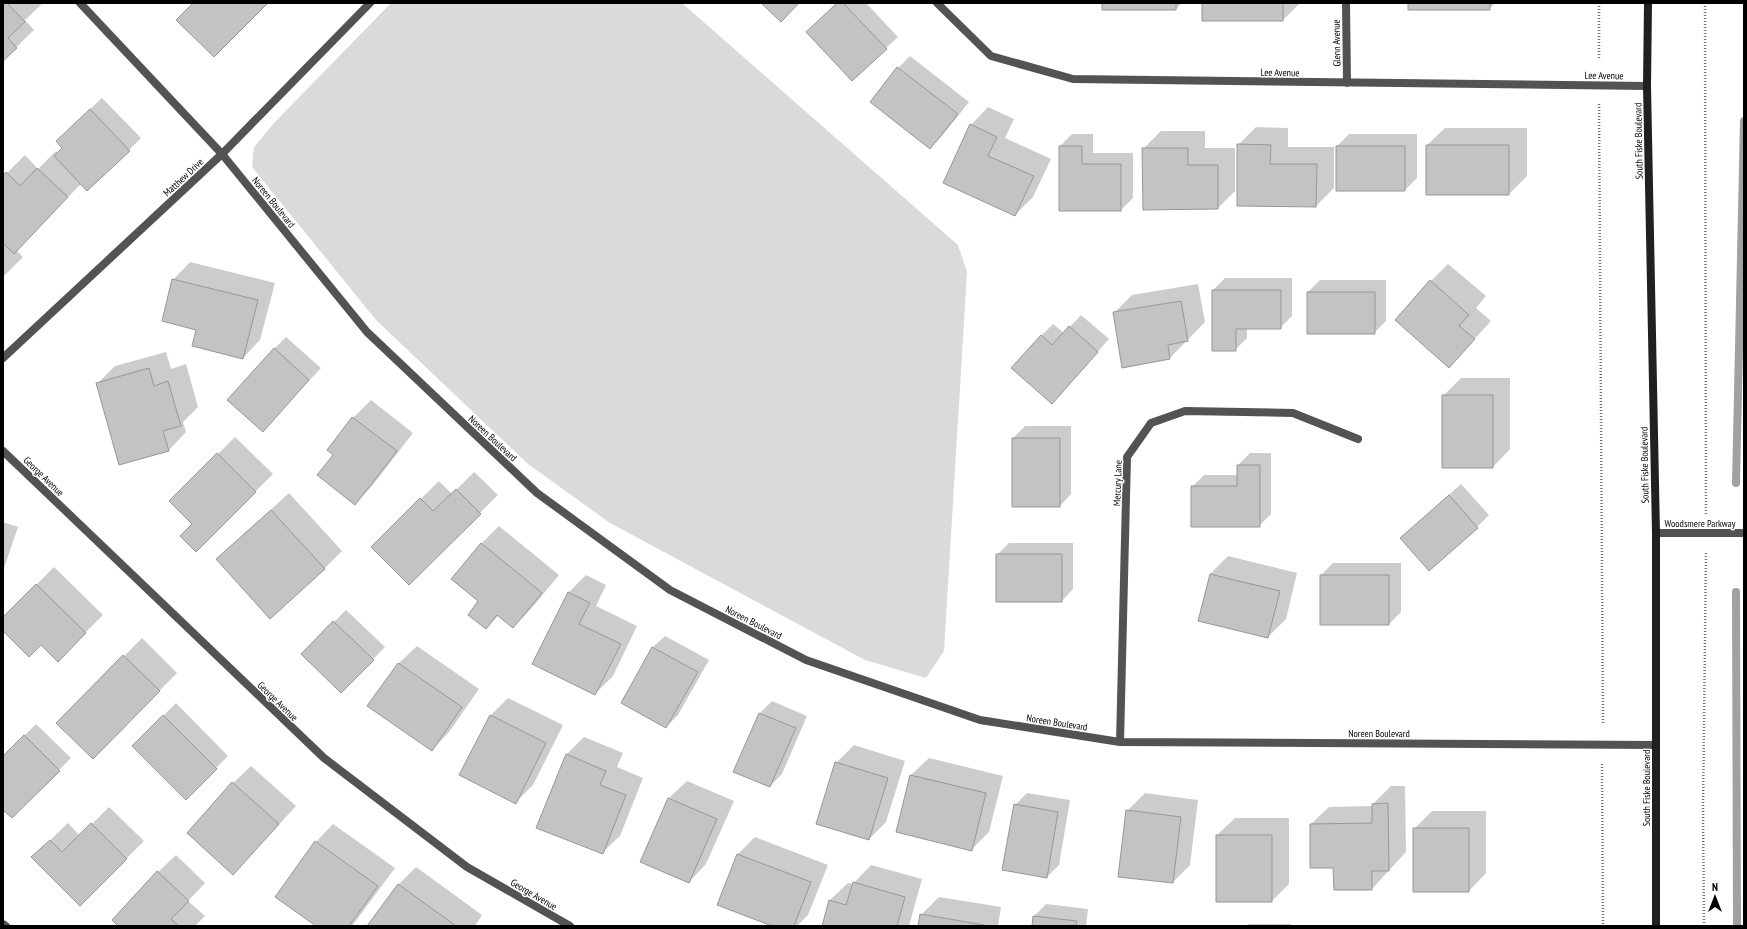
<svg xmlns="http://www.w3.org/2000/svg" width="1747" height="929" viewBox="0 0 1747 929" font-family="'PT Sans Narrow',sans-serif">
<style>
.green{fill:#dadada}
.shadow{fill:#0003}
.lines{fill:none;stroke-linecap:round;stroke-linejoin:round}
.stream{stroke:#a1a1a1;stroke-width:8}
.building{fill:#c3c3c3;stroke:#979797}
.path{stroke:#757575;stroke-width:2.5;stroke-dasharray:1 2;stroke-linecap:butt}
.minor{stroke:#535353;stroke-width:8}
.secondary{stroke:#202020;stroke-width:8}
.labels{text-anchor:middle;stroke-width:3;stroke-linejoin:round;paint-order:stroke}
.street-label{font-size:10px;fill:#000;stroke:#fff}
</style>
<rect width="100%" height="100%" fill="#fff"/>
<path class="green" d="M391,3H682L958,245L967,272L944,651L926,678L865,660L610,523L528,464L376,320L252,167L254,147L274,123Z"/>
<path class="shadow" d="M3,3L42,4L25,20L34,30L3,60Z
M837,3H866L898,37L886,48L807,32Z
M1103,3H1182L1176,9Z
M1203,3H1300L1283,20Z
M1409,3H1495L1489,9Z
M910,56L969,102L942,136L930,148L898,68Z
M102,98L141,138L129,150L81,184L16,250L23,257L3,277V177L25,155L38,169L56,151L58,153L64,148L69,129Z
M988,107L1014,119L1005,138L1051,159L1033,197L1015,215L971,125Z
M1256,127L1288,128V147H1334V188L1316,206L1238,205V145Z
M1445,128H1527V176L1509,194L1427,145Z
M1161,131H1205V148H1235V191L1218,208L1143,149Z
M1072,134H1093V153H1133V198L1121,210L1060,146Z
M1349,134H1417V178L1405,190L1337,146Z
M190,262L275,283L260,340L243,358L198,329L173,280Z
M1448,264L1486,296L1476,308L1491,321L1449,367L1431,281Z
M1225,278H1292V316L1280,328H1247V338L1235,350L1213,290Z
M1320,280H1386V321L1374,333L1308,292Z
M1198,284L1205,322L1170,358L1123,366L1114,313L1132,295Z
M1081,315L1109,339L1052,403L1041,336L1053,324L1064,333Z
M286,337L321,368L274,418V349Z
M166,352L171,369L186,364L198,407L183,422L186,432L169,450L120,464L97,384L115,366Z
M1461,378H1510V449L1493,467L1443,396Z
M371,400L413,433L372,486L355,504L334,454L328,449L353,418Z
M1025,426H1071V494L1060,506L1013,438Z
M235,437L273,474L196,551L194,524L171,501Z
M1250,453H1271V514L1259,526L1192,487L1204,475H1238V465Z
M474,472L498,495L409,583L372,547L439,481L452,494Z
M1461,484L1489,515L1477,527L1401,538Z
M289,493L342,551L324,569L217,559Z
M3,522L18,527L3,571Z
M499,526L559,575L531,609L513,627L499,615L486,628L480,601L481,544Z
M1009,543H1073V589L1062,601L997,555Z
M1228,556L1297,573L1286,619L1268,637L1199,620L1210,574Z
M1333,563H1401V612L1389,624L1321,575Z
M54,567L103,615L58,660L41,644L3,630V618Z
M586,575L606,585L596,606L637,626L613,676L595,694L568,593Z
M346,610L385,647L341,692L302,654Z
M665,636L709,660L678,715L666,727L653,647Z
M142,638L177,673L93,758L58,723Z
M417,646L479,689L449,732L432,750L369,706L399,663Z
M508,698L563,725L533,785L516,802L460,775L491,715Z
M772,701L807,716L782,774L770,786L760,713Z
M176,703L228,756L186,798L133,746Z
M36,724L71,758L12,817L3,808V757Z
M584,737L623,753L617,767L643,778L620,836L602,853L566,755Z
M854,745L905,761L886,822L869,839L836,763Z
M929,758L1003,776L989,832L972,849L911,775Z
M251,766L296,806L250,856L233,783Z
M687,781L734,801L706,864L689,882L642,861L669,798Z
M1391,786H1405L1406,852L1372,889L1311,824L1329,807L1373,806V804Z
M1027,793L1070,800L1059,865L1047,877L1015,805Z
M1145,793L1198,800L1190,865L1173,882L1127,811Z
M109,807L144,841L80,905L33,857L68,823L80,836Z
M1432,811H1486V873L1469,891L1414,829Z
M1235,818H1289V884L1272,901L1217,835Z
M333,824L395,868L352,926H317L316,842Z
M755,837L828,865L808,915L797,926H774L738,854Z
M176,855L205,883L188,901L205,916L195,926H120L158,872Z
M871,865L922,879L909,926H823L830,900L848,883L853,884Z
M416,867L482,915L475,926H369L398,885Z
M939,897L1001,907L998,926H919L921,915Z
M1046,904L1088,909L1086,926H1033L1034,916Z
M1249,924H1291V926H1247Z"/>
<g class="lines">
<path class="stream" d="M1736,483L1744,121
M1736,592L1737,926"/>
</g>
<path class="building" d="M3,3H7L25,22L8,38L17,48L3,61Z
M193,3H266L267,4L214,57L176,20Z
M761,3H799L781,22Z
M837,3H843L887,49L852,81L806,32Z
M1102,3H1176V10H1102Z
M1202,3H1283V21H1202Z
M1408,3H1490V10H1408Z
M897,67L958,114L930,149L870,102Z
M90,109L130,151L87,191L54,156L62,148L56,141Z
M970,124L997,137L988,156L1034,176L1015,216L943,183Z
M1237,144L1271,145L1270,164H1317L1316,207L1237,206Z
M1426,145H1509V195H1426Z
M1059,146H1082V164H1121V211H1059Z
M1336,146H1405V191H1336Z
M1142,148H1188V165H1218V209L1143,210Z
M37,168L68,197L14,254L3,243V176L6,172L20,186Z
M172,279L258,300L243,359L192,346L196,330L162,321Z
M1430,280L1469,315L1459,326L1475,339L1449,368L1395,320Z
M1212,290H1281V329H1236V351H1212Z
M1307,292H1375V334H1307Z
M1181,301L1188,341L1168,345L1170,359L1122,368L1113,312Z
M1069,326L1098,352L1052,404L1011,368L1041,335L1052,345Z
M274,348L309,380L263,432L227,400Z
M149,368L154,386L168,381L181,426L163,431L169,451L119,465L96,383Z
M1442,395H1493V468H1442Z
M352,417L397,451L355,505L317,475L333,455L327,450Z
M1012,438H1060V507H1012Z
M217,453L256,492L196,552L180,536L192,524L169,501Z
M1237,465H1260V527H1191V486H1237Z
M456,489L481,514L409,585L371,547L420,498L433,511Z
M1449,495L1478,528L1429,571L1400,538Z
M271,510L325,569L270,619L216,559Z
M481,543L542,593L513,628L497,615L486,629L468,615L478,601L451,579Z
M996,554H1062V602H996Z
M1210,574L1280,591L1268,638L1198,621Z
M1320,575H1389V625H1320Z
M36,584L86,633L58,662L41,645L29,657L3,631V617Z
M568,592L590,603L579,624L621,644L595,695L532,664Z
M333,621L374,660L341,693L301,654Z
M652,647L698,672L666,728L621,703Z
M123,655L160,691L93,759L56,723Z
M398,663L462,707L432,751L367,706Z
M759,713L796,728L770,787L733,772Z
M163,715L217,769L186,800L132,746Z
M490,715L546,743L516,804L459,775Z
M24,735L60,771L12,818L3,810V756Z
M566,754L606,771L600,785L626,795L603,854L536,828Z
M835,762L888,778L869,840L816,824Z
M910,775L986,793L972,851L896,832Z
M232,782L279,824L233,875L187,833Z
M668,798L717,819L689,883L640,862Z
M1388,803L1389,871H1372V890H1334L1333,868H1310V824L1372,823V804Z
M1014,804L1058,812L1047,878L1002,870Z
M1126,810L1181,817L1173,883L1118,877Z
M91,823L127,859L80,906L31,857L50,840L62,852Z
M1413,828H1469V892H1413Z
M1216,835H1272V902H1216Z
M315,841L378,886L349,926H316L275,897Z
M737,854L811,882L794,926H772L717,905Z
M157,871L189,901L171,919L179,926H118L112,920Z
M853,882L905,897L897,926H822L829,900L846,905Z
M398,884L456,926H367Z
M920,914L984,925V926H918Z
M1033,916L1077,921L1076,926H1032Z"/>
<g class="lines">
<path class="path" d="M1599,3V58
M1705,3L1706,516
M1599,104L1603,725
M1602,764L1603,926
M1704,926L1703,810L1706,551"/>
<path class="minor" d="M80,3L222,154L367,332L537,493L670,590L806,660L980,720L1120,742L1656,745
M937,3L991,56L1073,79L1647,86
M1346,3L1347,83
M3,358L222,154L370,3
M3,451L324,758L467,867L570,926
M1656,533H1744
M1120,742L1127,457L1151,423L1185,411L1293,413L1358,439
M3,924L6,926"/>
<path class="secondary" d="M1648,3L1647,86L1656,533V926"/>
</g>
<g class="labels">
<g class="street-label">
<text transform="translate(1336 43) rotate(-91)" y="4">Glenn Avenue</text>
<text transform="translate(1280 72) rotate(1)" y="4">Lee Avenue</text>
<text transform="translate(1604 75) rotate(1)" y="4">Lee Avenue</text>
<text transform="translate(1638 141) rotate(-91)" y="4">South Fiske Boulevard</text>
<text transform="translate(183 177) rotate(-43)" y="4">Matthew Drive</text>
<text transform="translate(274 202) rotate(51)" y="4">Noreen Boulevard</text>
<text transform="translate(493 438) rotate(43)" y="4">Noreen Boulevard</text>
<text transform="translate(1644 465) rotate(-91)" y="4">South Fiske Boulevard</text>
<text transform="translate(44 476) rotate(44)" y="4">George Avenue</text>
<text transform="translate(1117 483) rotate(-88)" y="4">Mercury Lane</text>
<text x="1700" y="527">Woodsmere Parkway</text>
<text transform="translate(754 622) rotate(27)" y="4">Noreen Boulevard</text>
<text transform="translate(278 701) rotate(44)" y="4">George Avenue</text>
<text transform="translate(1057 722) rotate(9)" y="4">Noreen Boulevard</text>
<text x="1379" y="737">Noreen Boulevard</text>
<text transform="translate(1646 788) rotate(-90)" y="4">South Fiske Boulevard</text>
<text transform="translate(534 894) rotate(30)" y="4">George Avenue</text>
</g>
</g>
<rect width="1747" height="929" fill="none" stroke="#000000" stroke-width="8"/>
<g transform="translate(1715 897)" stroke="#ffffff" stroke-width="3" paint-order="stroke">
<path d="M0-3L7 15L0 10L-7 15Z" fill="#000000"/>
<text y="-6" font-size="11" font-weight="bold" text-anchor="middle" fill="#000000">N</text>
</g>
</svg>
